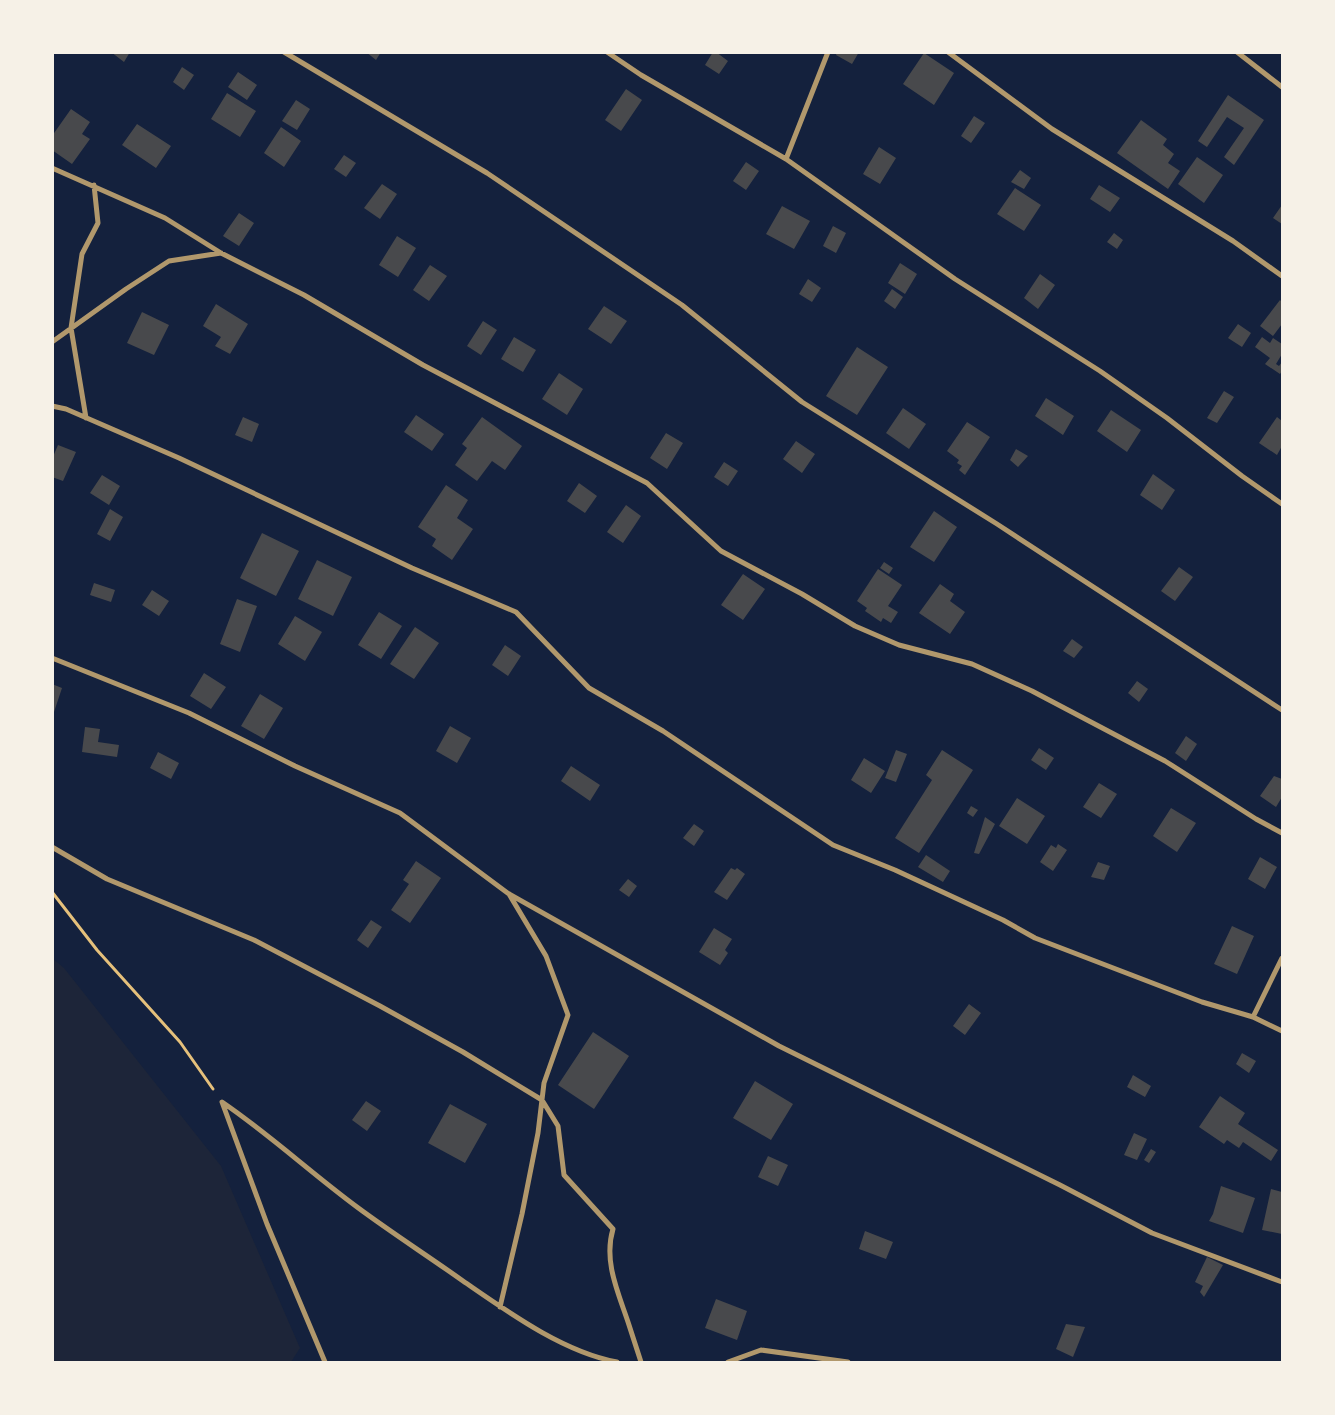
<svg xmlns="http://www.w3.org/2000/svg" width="1335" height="1415" viewBox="0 0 1335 1415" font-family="'IBM Plex Sans',sans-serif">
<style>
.green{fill:#1d2539}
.building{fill:#48494c}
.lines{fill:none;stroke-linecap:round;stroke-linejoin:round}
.path{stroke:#e5c07b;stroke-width:3}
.minor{stroke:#b1986c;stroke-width:5}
</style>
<rect width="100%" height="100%" fill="#14213d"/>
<path class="green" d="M52,958L64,968L221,1166L300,1348L291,1362H53Z"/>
<path class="building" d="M111,52H130L124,62Z
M366,52H381L376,60Z
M713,52H716L728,61L719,74L705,65Z
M837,52H859L852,64L836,55Z
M924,53L954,73L934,105L903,84Z
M182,67L194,75L184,90L173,82Z
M238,72L257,85L247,100L228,87Z
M626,89L642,100L621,131L605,120Z
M227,93L256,111L240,137L211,119Z
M1228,95L1264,120L1234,165L1224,157L1244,128L1227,117L1207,147L1198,141Z
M296,100L310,109L297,130L282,121Z
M71,109L90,122L82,134L90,139L72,164L52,150V136Z
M974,116L985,123L971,143L961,136Z
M1141,120L1167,139L1163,145L1174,154L1168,163L1180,171L1168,189L1117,153Z
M137,124L171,146L156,168L122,145Z
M281,127L301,141L284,167L264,153Z
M879,147L896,158L880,184L863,174Z
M344,155L356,163L346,177L334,169Z
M1197,157L1223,175L1204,203L1178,184Z
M746,162L759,171L746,190L733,181Z
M1020,170L1031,178L1024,189L1011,182Z
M382,184L397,194L380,219L364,208Z
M1099,185L1120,198L1110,212L1090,199Z
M1015,188L1041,205L1024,231L997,214Z
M1282,205V224L1273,218Z
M782,206L810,221L794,249L766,234Z
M239,213L254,223L239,246L223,236Z
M833,226L846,233L836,253L823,246Z
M1114,233L1123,240L1117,249L1107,242Z
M397,236L416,248L398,277L379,265Z
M900,263L917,274L905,294L888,283Z
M430,265L447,276L429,301L413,290Z
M1040,274L1055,285L1038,309L1024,298Z
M808,279L821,288L812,302L799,294Z
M892,289L903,297L895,309L884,301Z
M1280,300L1282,302V324L1273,336L1260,326Z
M216,304L248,324L230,354L215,346L221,337L203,326Z
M604,306L627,321L611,344L588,329Z
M142,312L169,325L154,355L127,343Z
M483,321L497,330L481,355L467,346Z
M1238,324L1251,333L1242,347L1228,338Z
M514,337L536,350L523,372L501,359Z
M1262,337L1270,343L1273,338L1282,344V354L1276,364L1279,366L1282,362V371L1280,374L1265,364L1270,358L1255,347Z
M857,347L888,367L857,415L826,396Z
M559,373L583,389L567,415L542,399Z
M1224,391L1234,397L1217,423L1207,418Z
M1046,398L1074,416L1063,435L1035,416Z
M903,408L926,424L909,449L886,433Z
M1111,410L1141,430L1127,452L1097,431Z
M416,415L444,434L432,451L404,432Z
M243,417L259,424L252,442L235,435Z
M482,417L522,446L505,470L492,461L477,481L455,465L467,448L462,444Z
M1277,417L1282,421V446L1277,455L1259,443Z
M967,422L990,437L965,475L959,470L962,466L957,463L959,460L947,451Z
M666,433L683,443L667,469L650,458Z
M796,441L815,454L802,473L783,459Z
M58,445L76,452L63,481L52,477V459Z
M1016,449L1028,456L1018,467L1010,460Z
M724,462L738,471L728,486L714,477Z
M1153,474L1175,490L1162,510L1140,495Z
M102,475L120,486L109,505L90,493Z
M579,483L597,496L585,513L567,501Z
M446,485L468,500L457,518L473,529L452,560L432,546L436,539L418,527Z
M626,505L641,516L623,543L607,532Z
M110,509L123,517L110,541L97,534Z
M934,511L957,527L934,562L910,547Z
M262,533L299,551L276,596L240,578Z
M317,560L352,577L333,616L298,599Z
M884,562L893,568L889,574L880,568Z
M1179,567L1193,577L1175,601L1161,591Z
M878,569L902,585L888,606L898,612L891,623L883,618L881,622L865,611L867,608L857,601Z
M743,574L765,589L743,620L721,605Z
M94,583L115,590L111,602L90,595Z
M940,584L954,594L950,601L965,612L950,634L919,613Z
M152,590L169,601L159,616L142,605Z
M237,599L257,606L240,652L220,644Z
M379,612L402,626L381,659L358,645Z
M295,616L322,632L305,661L278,644Z
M415,627L439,643L414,679L390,664Z
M1072,639L1083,647L1074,658L1063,651Z
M505,645L521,656L508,676L492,665Z
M204,673L226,687L211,709L190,696Z
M1137,681L1148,689L1139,702L1128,693Z
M52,684L62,688L53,715L52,714Z
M260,694L283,708L264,739L241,726Z
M450,726L471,738L457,763L436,751Z
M85,727L100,729L98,742L119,745L117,757L82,752Z
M1186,736L1197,744L1186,761L1175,753Z
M1039,748L1054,758L1046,770L1031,760Z
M896,750L907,754L896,782L885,778Z
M942,750L973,770L919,853L895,838L932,780L926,775Z
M158,752L179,763L171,779L150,768Z
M864,758L885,771L871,793L851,780Z
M571,766L600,785L590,801L561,781Z
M1274,776L1282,779V797L1276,807L1260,796Z
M1099,783L1117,794L1101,818L1083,807Z
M1017,798L1045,816L1027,844L999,826Z
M971,806L978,810L973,817L967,813Z
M1171,808L1196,823L1177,852L1153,836Z
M985,817L995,824L979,854L974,853Z
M694,824L704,831L694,846L683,838Z
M1058,844L1067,850L1053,871L1040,862L1051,845L1056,848Z
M926,855L950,871L943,882L918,867Z
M1260,857L1277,867L1265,889L1248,879Z
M416,861L441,878L410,923L391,910L409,884L403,880Z
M1098,862L1110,866L1104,880L1091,877Z
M731,868L735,870L737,868L745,874L727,900L714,892Z
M628,879L637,886L629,897L619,890Z
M371,920L382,927L368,948L357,940Z
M1232,926L1254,936L1237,974L1214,964Z
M714,928L732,939L725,950L728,953L720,965L699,952Z
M969,1004L981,1013L965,1035L953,1026Z
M593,1032L629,1056L594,1109L558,1085Z
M1242,1053L1256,1061L1249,1073L1236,1064Z
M1133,1075L1151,1086L1145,1097L1127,1087Z
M755,1081L793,1104L771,1140L733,1118Z
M1220,1096L1245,1113L1238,1124L1278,1150L1271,1161L1243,1142L1239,1148L1227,1140L1224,1144L1199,1127Z
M366,1101L381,1111L367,1131L352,1120Z
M450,1104L487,1124L465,1163L428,1143Z
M1134,1133L1147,1139L1137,1160L1124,1155Z
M1151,1149L1156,1152L1149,1163L1144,1160Z
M768,1156L788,1165L778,1186L758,1177Z
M1221,1186L1255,1198L1243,1233L1209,1221L1213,1214Z
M1271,1189L1282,1192V1234L1262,1230Z
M865,1231L893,1242L886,1259L859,1249Z
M1207,1257L1223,1265L1204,1297L1200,1292L1203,1286L1195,1282Z
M716,1299L747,1311L737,1340L705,1328Z
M1066,1324L1085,1327L1073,1357L1056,1349Z"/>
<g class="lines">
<path class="path" d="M52,892L97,950L180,1042L213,1089"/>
<path class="minor" d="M284,52L487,173L682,305L802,402L997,524L1282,710
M607,52L641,75L786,159L955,279L1100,371L1167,418L1242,476L1282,504
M948,52L1052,129L1233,241L1282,276
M1237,52L1282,87
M786,159L828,52
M52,168L165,218L221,253L304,295L423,365L647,483L721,551L802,594L855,626L899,645L972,664L1032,691L1165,761L1256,819L1282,833
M52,342L126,289L169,261L221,253
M52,406L66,409L179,458L412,568L516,612L589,688L663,731L833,845L895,870L1003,920L1035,938L1202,1002L1253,1017L1282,1031
M86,418L71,328L82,254L98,223L94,185
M52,658L189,713L295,766L400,813L509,894L779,1046L1060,1185L1152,1233L1282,1282
M52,847L107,879L254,940L380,1006L463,1052L542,1100L558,1126L564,1175L613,1229C603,1262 619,1294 629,1325C633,1337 637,1350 641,1362
M1253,1017L1282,958
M500,1307L522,1214L538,1133L544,1083L568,1015L546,956L509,894
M325,1362L267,1224L222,1102C269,1134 311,1173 357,1207C392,1233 428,1256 463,1281C508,1312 563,1352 617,1362
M728,1362L761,1350L848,1362"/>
</g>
<rect width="1335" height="1415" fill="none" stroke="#f6f1e7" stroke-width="108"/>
</svg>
